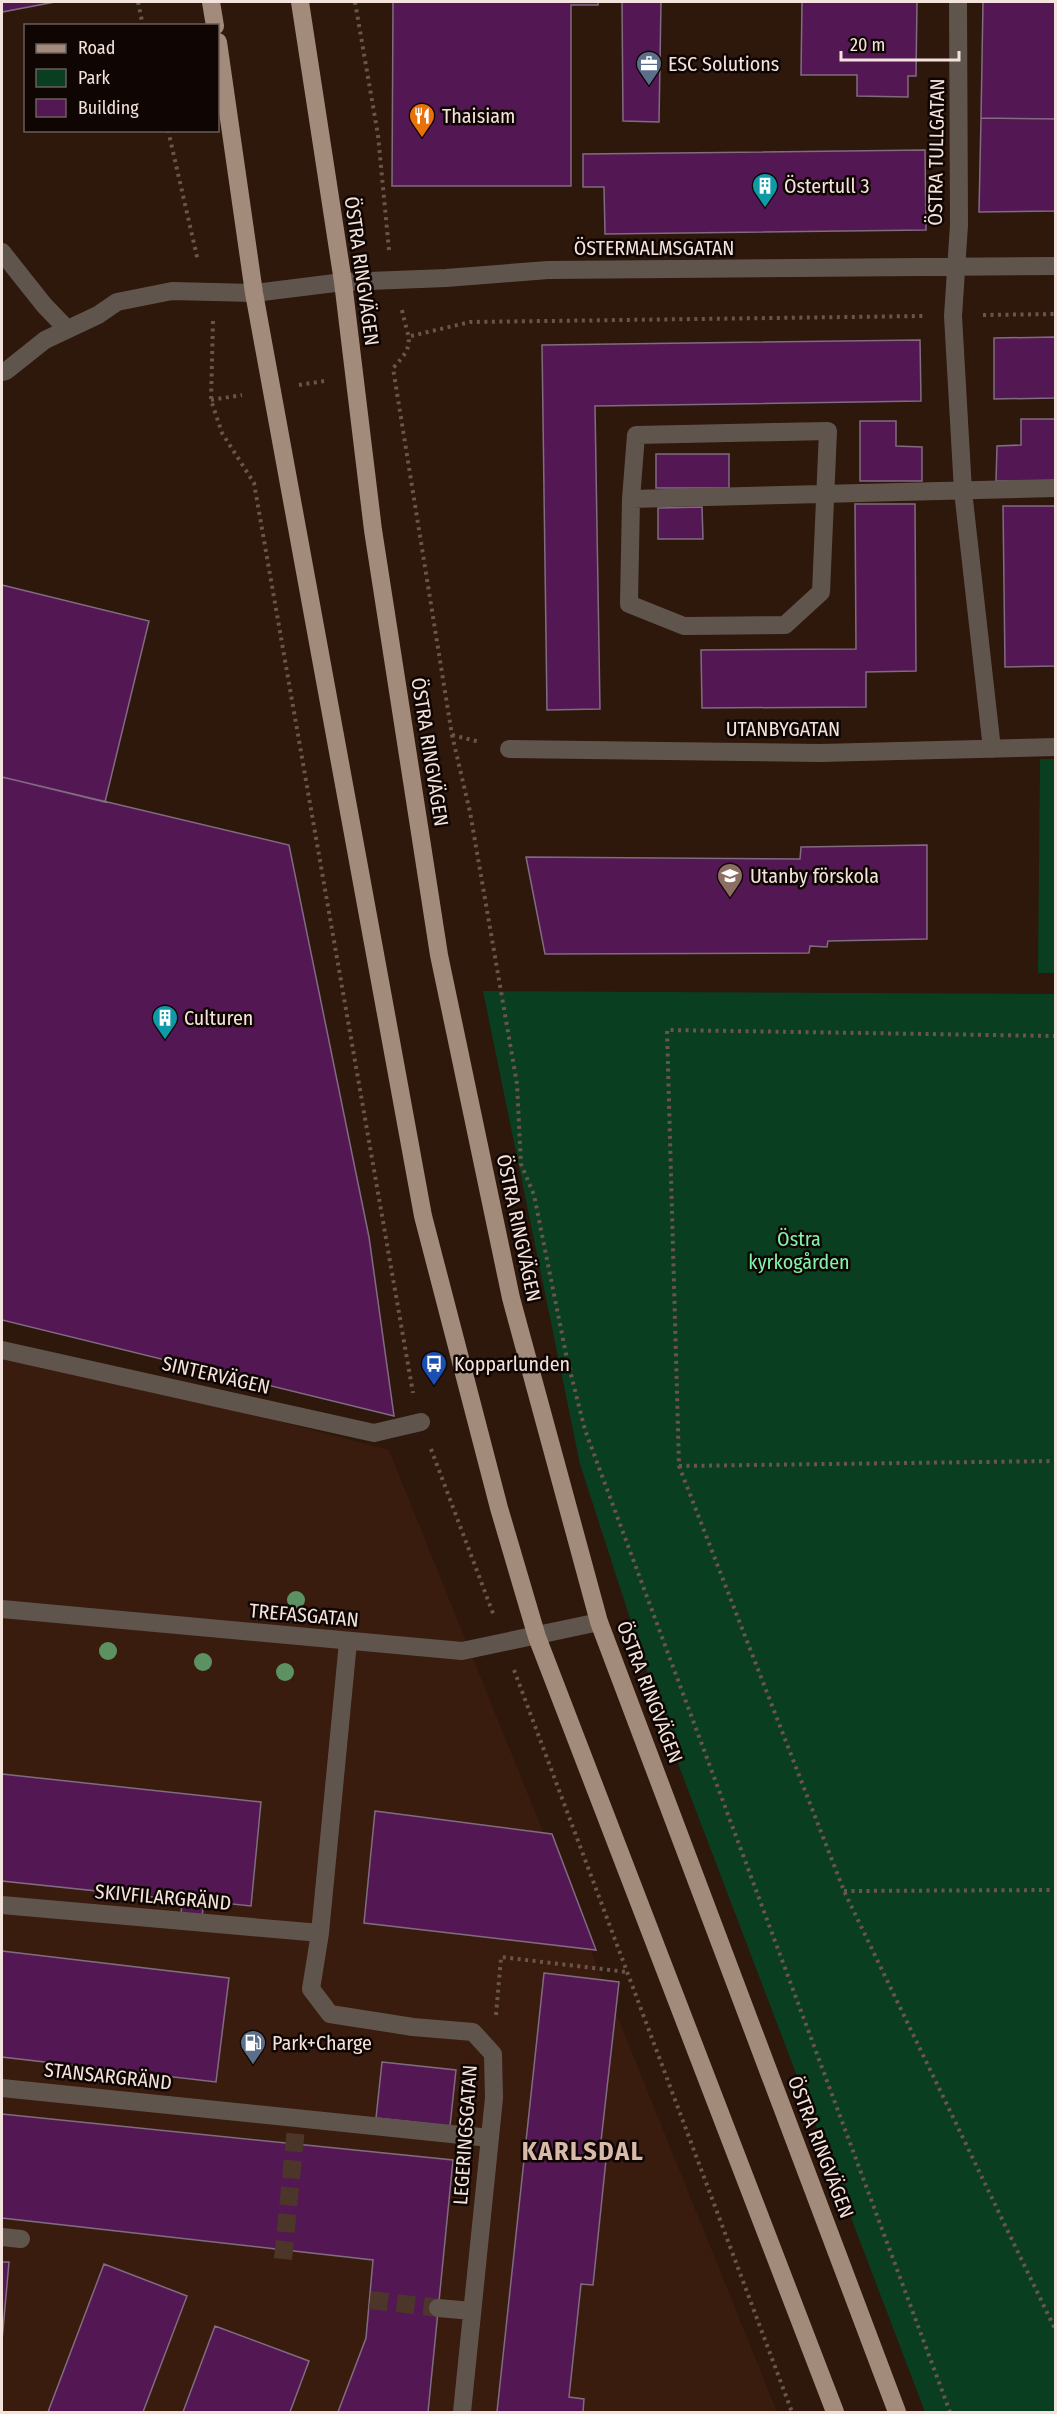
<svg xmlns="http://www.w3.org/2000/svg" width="1057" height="2414" viewBox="0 0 1057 2414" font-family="'Fira Sans Condensed',sans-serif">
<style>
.built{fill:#391c0d}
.green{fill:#0a3e21}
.building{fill:#531854;stroke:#816b81;stroke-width:1.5}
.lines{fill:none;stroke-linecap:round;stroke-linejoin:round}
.minor-tunnel{stroke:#4c362a;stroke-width:18;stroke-dasharray:18 9;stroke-linecap:butt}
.path{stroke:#6a554a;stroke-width:4;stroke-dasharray:3 4.5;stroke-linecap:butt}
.minor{stroke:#60554d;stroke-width:18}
.major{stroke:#a38b7b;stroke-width:18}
.tree{fill:#5c9162}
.labels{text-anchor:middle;stroke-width:5;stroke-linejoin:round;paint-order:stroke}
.poi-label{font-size:20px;fill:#f4e3dc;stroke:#0f0603;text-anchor:start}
.street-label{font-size:20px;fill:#f4e3dc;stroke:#0f0603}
.park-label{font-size:20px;fill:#81f4aa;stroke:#0f0603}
.district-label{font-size:26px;font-weight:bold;letter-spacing:1.5px;fill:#d9b9aa;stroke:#0f0603}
</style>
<rect width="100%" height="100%" fill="#2e170b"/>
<path class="built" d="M2,1349L389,1450L777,2412H2Z"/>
<path class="green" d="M1040,759H1055V973H1038Z
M483,991L1055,994V2412H925L671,1745L580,1464Z"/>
<path class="building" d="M2,2H55L2,12Z
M393,2H598V5H571V186H392Z
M622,2H661L659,122L623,121Z
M802,2H917L916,76H908V97L857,96V75H801Z
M983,2H1056V119L981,118Z
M981,118L1056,119V211L979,212Z
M925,150L926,230L605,234L604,187H583V154Z
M1056,337V398L994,399V338Z
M920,340L921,401L595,406L600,709L547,710L542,345Z
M1021,419H1056V481H996L997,446L1021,445Z
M860,421H896V446L922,447V481H860Z
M656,454H729V488H656Z
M855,504H915L916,671L866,672V707L702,708L701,650L856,649Z
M1003,506H1056V666L1005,667Z
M702,507L703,539H658V508Z
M2,585L149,621L105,802L2,777Z
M2,777L289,845L369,1237L394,1416L2,1320Z
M927,845V939L828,941L827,947L810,946L809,953L545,954L526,857L800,859L801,847Z
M2,1774L261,1802L251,1906L204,1901L202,1917L181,1915L182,1900L2,1881Z
M375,1811L552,1834L596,1950L364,1923Z
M2,1951L229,1978L216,2082L2,2057Z
M544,1973L619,1982L600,2150H607L593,2285L581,2284L569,2397L584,2399L583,2412H497Z
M382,2062L456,2070L450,2126L376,2118Z
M2,2114L453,2160L428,2412H338L366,2338L373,2260L2,2218Z
M2,2262H9L2,2341Z
M104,2264L187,2296L143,2412H48Z
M215,2326L309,2361L290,2412H183Z"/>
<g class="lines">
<path class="minor-tunnel" d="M283,2259L297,2118
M370,2300L438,2308"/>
<path class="path" d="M138,2L143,26
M355,2L378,135L389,250
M168,130L198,261
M402,310C408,340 417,343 393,368L452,735L470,812L517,1084L521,1164L534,1195L567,1359L585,1430L950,2412
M983,315L1056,314
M213,321L211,400L222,433L254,483L413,1393
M411,336L470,322L924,316
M299,385L324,381
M211,400L242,395
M452,735L480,742
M1056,1036L667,1030L679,1466L844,1891L1056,2331
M431,1449L494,1616
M679,1466L1056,1461
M514,1670L792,2412
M844,1891L1056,1890
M496,2015L501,1957L627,1972"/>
<path class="minor" d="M958,2L959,225L953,316L963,491L992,749
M2,252L44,305L67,329
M2,372L6,371L45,340L98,315L117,302L172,291L254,293L343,282L446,278L548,270L1056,266
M828,431L821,592L785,625L684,626L629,604L631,499L636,435Z
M631,499L1056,488
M509,749L820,753L1056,747
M2,1350L374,1433L421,1422
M2,1609L462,1651L599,1622
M348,1642L320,1933L311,1989L330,2014L413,2027L473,2032L493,2054L494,2098L462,2412
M2,1905L320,1933
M2,2088L490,2138
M2,2237L21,2239
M438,2308L472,2311"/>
<path class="major" d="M211,2L215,26
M300,2L343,282L373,530L439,955L511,1298L599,1622L897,2412
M218,42L254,293L423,1216L499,1508L537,1637L835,2412"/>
</g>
<g class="tree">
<circle cx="296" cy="1600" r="9"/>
<circle cx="108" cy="1651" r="9"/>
<circle cx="203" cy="1662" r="9"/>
<circle cx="285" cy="1672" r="9"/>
</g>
<defs>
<symbol id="office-pin" viewBox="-11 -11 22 30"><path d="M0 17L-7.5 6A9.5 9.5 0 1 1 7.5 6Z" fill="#5c6f8a" stroke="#0f0603"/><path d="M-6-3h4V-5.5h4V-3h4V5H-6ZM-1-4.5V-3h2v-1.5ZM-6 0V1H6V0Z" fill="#fff"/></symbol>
<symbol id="restaurant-pin" viewBox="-11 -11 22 30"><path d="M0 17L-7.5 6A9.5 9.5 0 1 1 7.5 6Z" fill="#e8710a" stroke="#0f0603"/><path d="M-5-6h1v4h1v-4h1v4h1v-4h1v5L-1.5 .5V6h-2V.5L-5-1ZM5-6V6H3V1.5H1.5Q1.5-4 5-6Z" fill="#fff"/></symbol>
<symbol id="building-pin" viewBox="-11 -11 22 30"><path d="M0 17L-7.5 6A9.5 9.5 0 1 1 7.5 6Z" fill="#0f9aa8" stroke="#0f0603"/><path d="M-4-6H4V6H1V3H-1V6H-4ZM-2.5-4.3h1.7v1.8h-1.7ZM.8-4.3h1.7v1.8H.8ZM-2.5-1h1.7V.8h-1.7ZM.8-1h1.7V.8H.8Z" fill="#fff"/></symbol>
<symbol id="school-pin" viewBox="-11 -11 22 30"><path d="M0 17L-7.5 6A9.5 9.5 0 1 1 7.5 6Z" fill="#8d6e63" stroke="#0f0603"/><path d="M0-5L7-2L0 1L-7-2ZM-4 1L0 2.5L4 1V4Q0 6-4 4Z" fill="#fff"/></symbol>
<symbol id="bus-pin" viewBox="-11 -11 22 30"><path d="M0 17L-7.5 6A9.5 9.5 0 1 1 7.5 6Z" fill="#1a4fb4" stroke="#0f0603"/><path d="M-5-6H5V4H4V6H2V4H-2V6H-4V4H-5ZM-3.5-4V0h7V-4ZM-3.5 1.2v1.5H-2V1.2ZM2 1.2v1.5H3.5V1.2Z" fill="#fff"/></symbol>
<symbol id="fuel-pin" viewBox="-11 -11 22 30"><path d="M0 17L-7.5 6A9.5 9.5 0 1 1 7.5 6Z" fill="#5c6f8a" stroke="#0f0603"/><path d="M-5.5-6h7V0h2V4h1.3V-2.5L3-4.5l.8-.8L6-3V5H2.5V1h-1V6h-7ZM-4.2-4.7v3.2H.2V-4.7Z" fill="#fff"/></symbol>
</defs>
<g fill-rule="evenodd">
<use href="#office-pin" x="634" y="49" width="30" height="40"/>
<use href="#restaurant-pin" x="407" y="101" width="30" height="40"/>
<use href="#building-pin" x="750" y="171" width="30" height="40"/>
<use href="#school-pin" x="715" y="861" width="30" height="40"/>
<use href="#building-pin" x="150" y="1003" width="30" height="40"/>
<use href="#bus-pin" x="419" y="1349" width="30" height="40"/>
<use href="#fuel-pin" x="238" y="2028" width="30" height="40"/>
</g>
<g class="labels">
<g class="poi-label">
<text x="668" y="71">ESC Solutions</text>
<text x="442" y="123">Thaisiam</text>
<text x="784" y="193">Östertull 3</text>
<text x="750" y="883">Utanby förskola</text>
<text x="184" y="1025">Culturen</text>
<text x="454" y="1371">Kopparlunden</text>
<text x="272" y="2050">Park+Charge</text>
</g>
<g class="street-label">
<text transform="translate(936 152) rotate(-89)" y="7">ÖSTRA TULLGATAN</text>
<text x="654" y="255">ÖSTERMALMSGATAN</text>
<text transform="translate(362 271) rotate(82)" y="7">ÖSTRA RINGVÄGEN</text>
<text x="783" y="736">UTANBYGATAN</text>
<text transform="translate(430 752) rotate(81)" y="7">ÖSTRA RINGVÄGEN</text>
<text transform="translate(519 1228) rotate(78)" y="7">ÖSTRA RINGVÄGEN</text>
<text transform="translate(216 1375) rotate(13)" y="7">SINTERVÄGEN</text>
<text transform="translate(304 1615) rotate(5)" y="7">TREFASGATAN</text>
<text transform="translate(650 1692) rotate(69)" y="7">ÖSTRA RINGVÄGEN</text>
<text transform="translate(163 1897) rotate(5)" y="7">SKIVFILARGRÄND</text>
<text transform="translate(108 2076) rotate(6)" y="7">STANSARGRÄND</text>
<text transform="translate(465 2135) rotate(-86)" y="7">LEGERINGSGATAN</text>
<text transform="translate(821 2147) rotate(69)" y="7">ÖSTRA RINGVÄGEN</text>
</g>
<g class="park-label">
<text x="799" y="1246">Östra<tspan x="799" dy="23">kyrkogården</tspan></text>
</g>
<g class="district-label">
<text x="583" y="2160">KARLSDAL</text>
</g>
</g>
<rect width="1057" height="2414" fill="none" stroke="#f4e3dc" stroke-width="6"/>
<rect x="24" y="24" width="195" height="108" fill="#0f0603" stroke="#6b5e5a" stroke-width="1.5"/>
<rect x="36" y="44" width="30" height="9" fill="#a38b7b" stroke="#6b5e5a" stroke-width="1.5"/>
<text x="78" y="54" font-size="18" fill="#f4e3dc">Road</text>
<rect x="36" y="69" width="30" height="18" fill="#0a3e21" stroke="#6b5e5a" stroke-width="1.5"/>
<text x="78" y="84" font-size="18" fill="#f4e3dc">Park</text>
<rect x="36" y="99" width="30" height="18" fill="#531854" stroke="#6b5e5a" stroke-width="1.5"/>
<text x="78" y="114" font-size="18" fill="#f4e3dc">Building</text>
<path d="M841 51v9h118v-9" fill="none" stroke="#f4e3dc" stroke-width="3"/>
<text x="850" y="51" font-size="18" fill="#f4e3dc" stroke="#0f0603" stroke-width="4.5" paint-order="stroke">20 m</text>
</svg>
